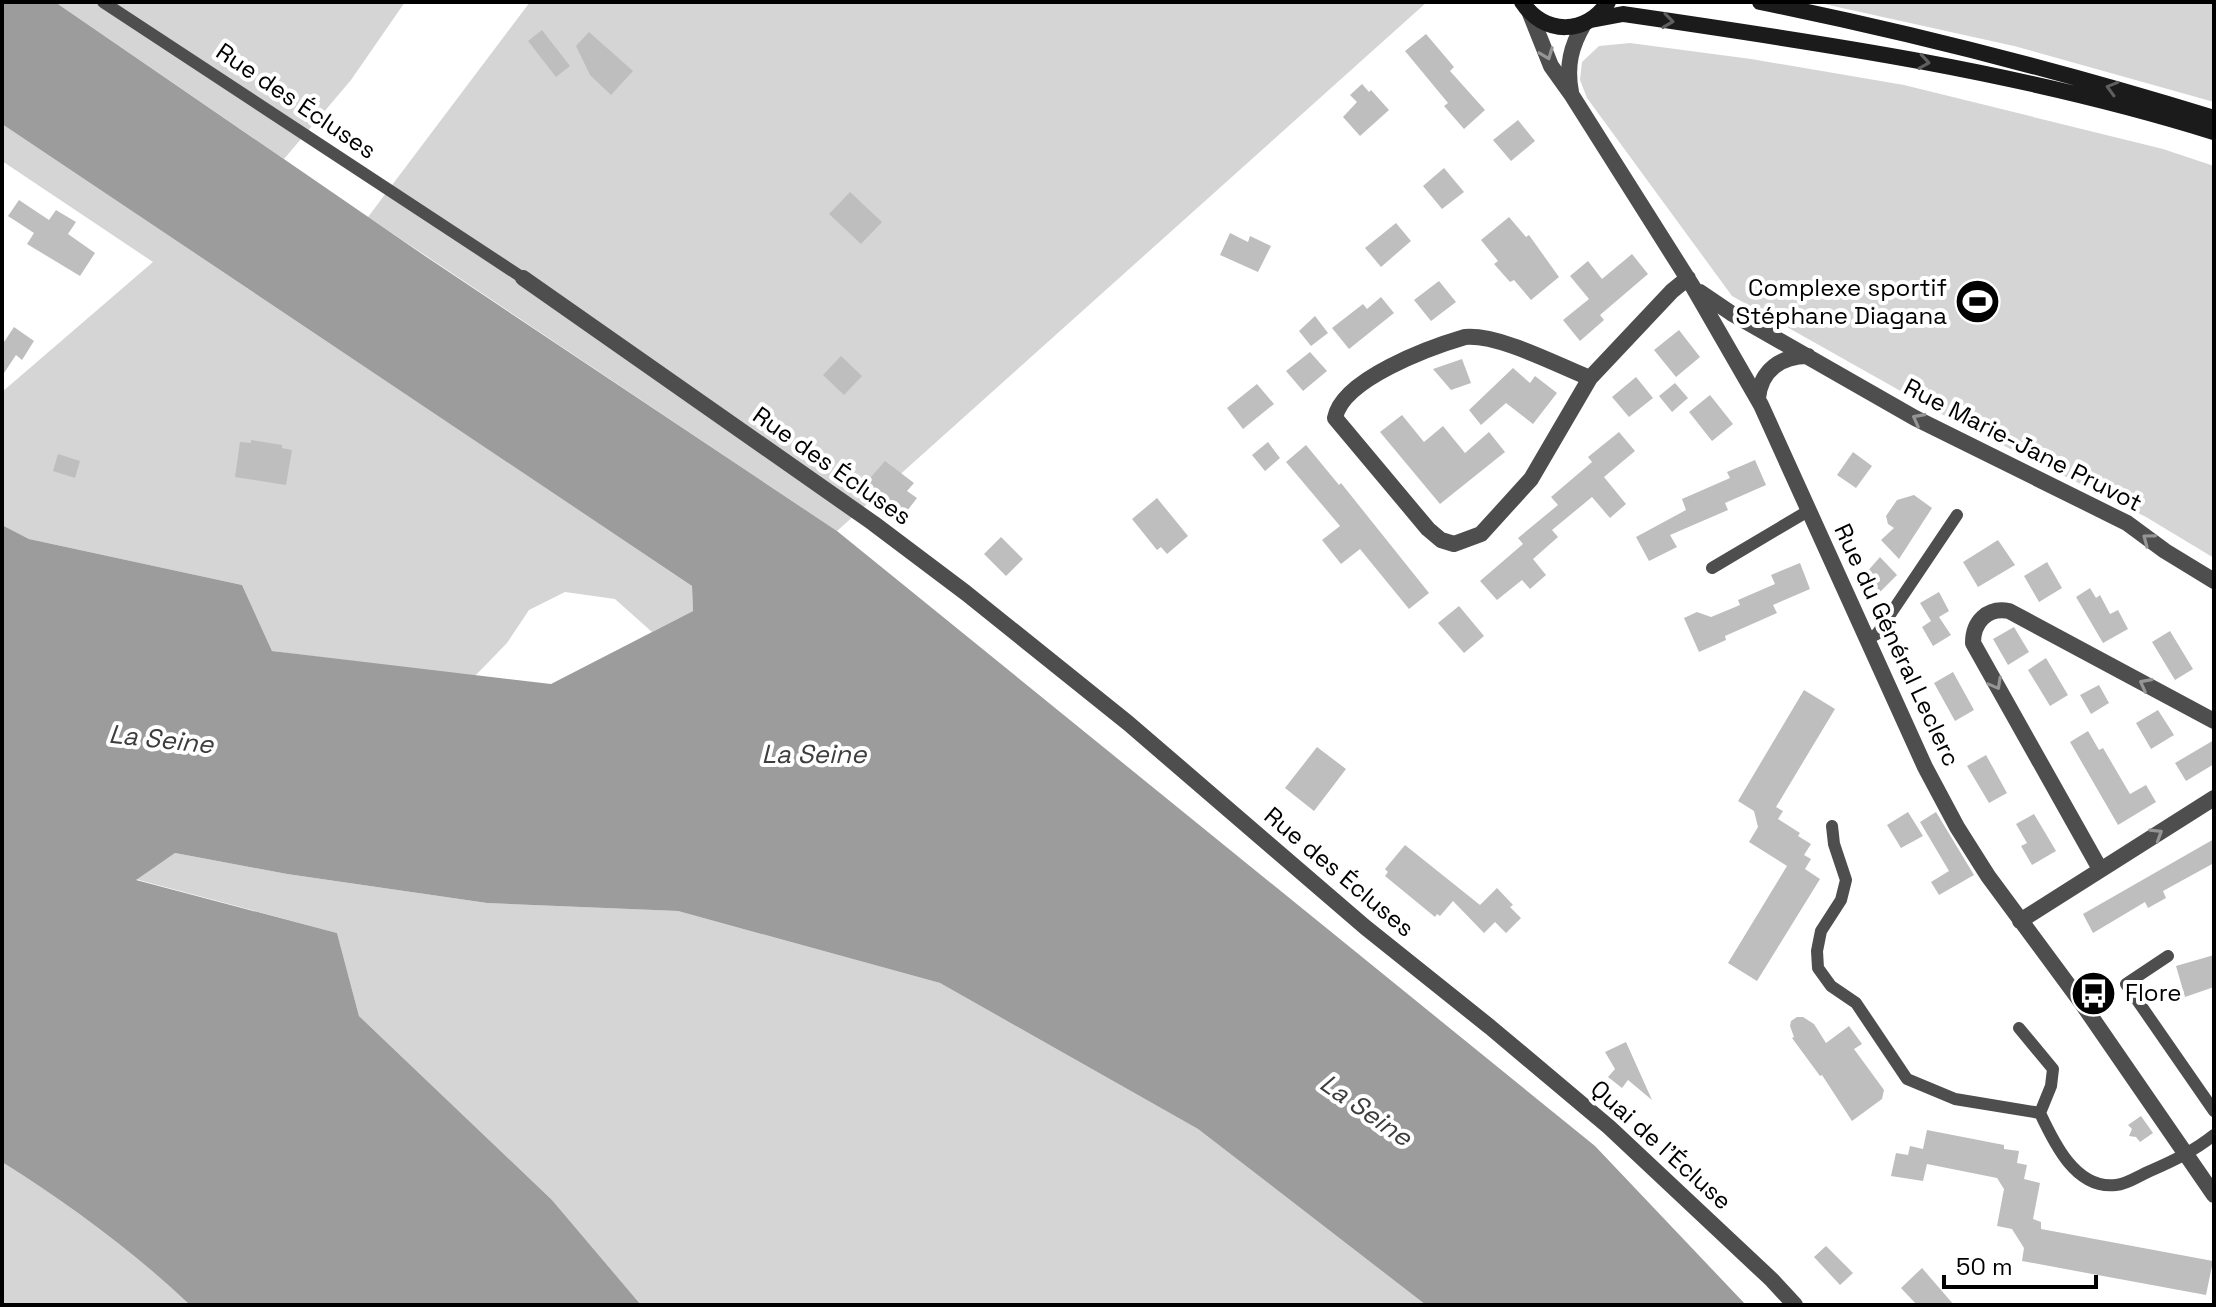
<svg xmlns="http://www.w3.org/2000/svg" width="2216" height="1307" viewBox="0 0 2216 1307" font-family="'Space Grotesk',sans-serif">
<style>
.green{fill:#d5d5d5}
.water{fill:#9c9c9c}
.building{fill:#bebebe}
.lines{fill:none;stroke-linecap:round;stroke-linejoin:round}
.service{stroke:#4e4e4e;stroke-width:12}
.minor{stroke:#4e4e4e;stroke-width:16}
.secondary{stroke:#1b1b1b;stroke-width:16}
.oneway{stroke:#5f5f5f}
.oneway2{stroke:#959595}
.labels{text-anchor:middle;stroke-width:8;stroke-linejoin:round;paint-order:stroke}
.street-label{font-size:24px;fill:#000;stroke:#fff}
.poi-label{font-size:24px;fill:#000;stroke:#fff;text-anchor:end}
.water-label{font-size:26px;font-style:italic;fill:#3d3d3d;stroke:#fff}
</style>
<rect width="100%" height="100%" fill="#fff"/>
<path class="green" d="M55,2H405L351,80L284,159Z
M530,2H1427L837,531L368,217Z
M1815,2H2214V102L2014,46Z
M1630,43L1751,59L1904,85L2163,149L2214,166V558L2146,517L1945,416L1732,296L1587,98L1580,80L1582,62L1599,46Z
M2,124L692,586L693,611L652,632L615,599L565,592L529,610L507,643L474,677L272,651L242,585L29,539L2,525V392L153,262L2,161Z
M175,853L287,874L487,903L678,911L940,983L1198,1129L1426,1305H641L552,1200L359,1016L337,933L135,879Z
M2,1162C69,1204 133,1251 190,1305H2Z"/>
<path class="water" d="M2,2H55L425,256L837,531L1595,1146L1746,1305H1426L1198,1129L940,983L678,911L487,903L287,874L175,853L136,880L337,933L359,1016L552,1200L641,1305H190C133,1251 69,1204 2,1162V525L29,539L242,585L272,651L551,684L693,611L692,586L2,124Z"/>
<path class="building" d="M542,30L570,66L556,77L528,41Z
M589,32L633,71L611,95L590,75L576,46Z
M1426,34L1454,67L1450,71L1485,110L1464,129L1444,106L1448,103L1405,51Z
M1362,84L1369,92L1371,90L1389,110L1360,136L1343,117L1357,102L1350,95Z
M1518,120L1535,141L1511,161L1493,140Z
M1444,168L1464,192L1442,209L1423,186Z
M850,192L882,222L861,244L829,214Z
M19,200L49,220L56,210L76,222L68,234L95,253L80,276L27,244L34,233L8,216Z
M1509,217L1526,237L1529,235L1559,277L1531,300L1514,280L1510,282L1494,264L1498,261L1481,240Z
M1396,223L1411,241L1381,267L1365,248Z
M1230,233L1248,242L1250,236L1271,246L1258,272L1220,255Z
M1632,254L1648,274L1600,315L1604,320L1580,341L1563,320L1589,299L1570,276L1588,261L1602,279Z
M1439,281L1456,302L1431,321L1414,300Z
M1381,297L1394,313L1349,349L1332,328L1363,304L1367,309Z
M1315,316L1328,333L1311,346L1299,331Z
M14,327L34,341L22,360L16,355L2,376V345Z
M1679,330L1700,357L1676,377L1654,350Z
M1310,352L1327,371L1303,391L1286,371Z
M841,356L862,376L844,395L823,375Z
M1462,359L1471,383L1451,390L1433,369Z
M1513,368L1530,383L1535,376L1557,393L1533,424L1506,403L1481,425L1469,410Z
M1636,377L1653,398L1629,417L1612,397Z
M1675,383L1688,398L1672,412L1659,396Z
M1257,384L1274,404L1243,429L1227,408Z
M1710,395L1733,424L1712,441L1689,412Z
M1402,415L1424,442L1443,426L1465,453L1489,432L1505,452L1440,504L1380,432Z
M1619,432L1635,451L1604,477L1626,504L1610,518L1592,497L1552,530L1558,537L1533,559L1546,575L1530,589L1522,580L1497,600L1480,581L1523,544L1518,538L1558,505L1551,497L1592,462L1588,457Z
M251,440L282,445V448L292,450L286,485L235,477L240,442L251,443Z
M1268,442L1280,458L1265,471L1252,455Z
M1306,445L1339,485L1341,483L1429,593L1409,609L1360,549L1341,564L1322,540L1340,526L1286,462Z
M1853,452L1872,466L1856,488L1837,475Z
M58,454L80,461L75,478L53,471Z
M1755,460L1766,485L1725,503L1728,510L1670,535L1677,547L1649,561L1636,537L1686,510L1682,499L1730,478L1727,472Z
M885,461L914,483L907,491L917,498L904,515L864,485Z
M1914,495L1932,508L1899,559L1881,540L1894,528L1888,524L1886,516L1897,500Z
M1157,498L1188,536L1167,554L1161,547L1157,550L1132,519Z
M1001,537L1023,559L1006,576L984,554Z
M1998,540L2015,565L1978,587L1963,562Z
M1880,557L1897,575L1878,594L1864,580L1868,575L1866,573Z
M2047,562L2062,588L2039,602L2024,576Z
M1800,563L1810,589L1773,605L1777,613L1725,636L1726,640L1699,652L1684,618L1697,612L1711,617L1740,605L1738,600L1775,584L1771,575Z
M2090,588L2096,598L2100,595L2110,614L2118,610L2128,629L2103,643L2076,597Z
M1939,592L1949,611L1939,617L1951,635L1933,646L1922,627L1931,621L1920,603Z
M1459,606L1484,636L1464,653L1438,623Z
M2014,627L2029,652L2008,665L1993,639Z
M2170,631L2193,669L2175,680L2152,642Z
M2046,658L2068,695L2050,706L2028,670Z
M1953,672L1974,710L1955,721L1934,683Z
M2099,685L2109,703L2091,714L2080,695Z
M1804,690L1835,709L1776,807L1783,811L1778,819L1800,833L1798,836L1811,844L1804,855L1811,859L1805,869L1820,879L1757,981L1728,963L1787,866L1749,842L1758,827L1754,811L1738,801Z
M2158,710L2174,735L2151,749L2136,723Z
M2088,731L2099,750L2103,748L2130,794L2146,785L2156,802L2118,825L2070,742Z
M2214,740V764L2186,781L2175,763Z
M1317,747L1346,769L1314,811L1285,788Z
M1986,755L2007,793L1989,803L1967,766Z
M1908,812L1923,836L1901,848L1887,825Z
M1936,812L1974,875L1939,895L1931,882L1949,871L1920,822Z
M2034,814L2056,851L2032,865L2021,846L2027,843L2016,824Z
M2214,839V863L2163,891L2166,898L2148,908L2145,902L2093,933L2083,914Z
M1405,845L1480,905L1497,888L1513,905L1510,907L1521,918L1506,933L1495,922L1484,933L1453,901L1440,916L1437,914L1435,917L1385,876L1388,872L1385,869Z
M2214,955V987L2185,997L2176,966Z
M1803,1017L1814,1024L1826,1043L1849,1026L1862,1044L1854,1049L1884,1090L1882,1099L1852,1121L1822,1075L1820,1076L1792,1038L1794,1037L1790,1026L1791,1021L1797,1017Z
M1626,1042L1652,1100L1628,1080L1622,1088L1608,1077L1615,1069L1605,1052Z
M2141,1116L2153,1133L2140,1142L2136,1137L2129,1136L2132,1129L2128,1125Z
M1927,1130L2004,1145V1149L2019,1151L2017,1163L2027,1165L2024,1179L2040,1183L2033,1219L2041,1222V1229L2213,1261L2206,1295L2022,1261L2024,1248L2012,1229L1997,1226L2004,1189L1997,1178L1927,1164L1923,1181L1891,1176L1896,1153L1908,1155L1910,1146L1923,1149Z
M1826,1246L1853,1273L1840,1285L1814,1257Z
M1922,1268L1954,1305H1917L1901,1288Z"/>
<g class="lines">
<path class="service" d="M103,2L523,278
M1712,568L1808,511
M1867,639L1877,634L1957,515
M1832,826L1834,844L1846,880L1841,900L1821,931L1817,951L1818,968L1831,986L1856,1003L1907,1079L1955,1099L2040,1113
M2168,956L2126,984L2214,1111
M2019,1028L2053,1069L2051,1086L2040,1113C2054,1143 2076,1190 2116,1185C2128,1184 2138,1176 2150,1171C2173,1161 2194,1151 2214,1135"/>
<path class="minor" d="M1529,11L1551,66L1571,94L1693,287L1761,405L1925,767L1957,827L1988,876L2081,1002L2214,1195
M1571,92C1566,66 1571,46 1584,24
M523,278L873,523L966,593L1128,723L1365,927L1490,1027L1609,1127L1772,1280L1795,1305
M1700,292L1731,313L1915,418L2127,523L2165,551L2214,581
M1590,378C1557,365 1499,334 1465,337C1431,347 1342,379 1335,418L1428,529L1441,540L1454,544L1481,534L1531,479L1590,378L1672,291L1688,278
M1758,398C1761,370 1781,356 1808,356
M2100,869L1973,643C1973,622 1987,607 2009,611L2214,721
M2020,921L2214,798"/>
<path class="secondary" d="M1522,2C1544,36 1587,35 1608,2
M1760,2C1913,33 2064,72 2214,118
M1591,20L1623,14C1822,43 2022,72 2214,132"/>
</g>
<defs><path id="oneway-chevron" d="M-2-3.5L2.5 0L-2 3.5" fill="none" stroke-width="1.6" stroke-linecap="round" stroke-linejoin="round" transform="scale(2)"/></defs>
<g class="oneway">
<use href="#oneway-chevron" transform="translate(1668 21) rotate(8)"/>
<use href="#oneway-chevron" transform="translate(1924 62) rotate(9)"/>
<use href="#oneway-chevron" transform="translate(2112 88) rotate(-164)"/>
</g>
<g class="oneway2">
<use href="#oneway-chevron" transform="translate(1547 54) rotate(69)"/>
<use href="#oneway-chevron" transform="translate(1918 419) rotate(-152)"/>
<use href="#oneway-chevron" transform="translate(2148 539) rotate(-143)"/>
<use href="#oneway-chevron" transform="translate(1996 684) rotate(61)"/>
<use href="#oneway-chevron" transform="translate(2145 684) rotate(-152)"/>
<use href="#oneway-chevron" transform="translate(2157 834) rotate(-32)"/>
</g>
<defs>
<symbol id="stadium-disc" viewBox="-11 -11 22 22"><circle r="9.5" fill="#000" stroke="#fff"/><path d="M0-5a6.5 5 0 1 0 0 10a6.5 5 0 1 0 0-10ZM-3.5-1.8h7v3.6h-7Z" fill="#fff"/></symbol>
<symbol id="bus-disc" viewBox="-11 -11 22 22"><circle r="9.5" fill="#000" stroke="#fff"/><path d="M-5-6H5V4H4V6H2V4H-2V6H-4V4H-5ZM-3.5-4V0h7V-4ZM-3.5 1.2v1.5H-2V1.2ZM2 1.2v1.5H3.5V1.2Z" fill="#fff"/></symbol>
</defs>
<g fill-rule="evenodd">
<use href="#stadium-disc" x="1952" y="276" width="51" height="51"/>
<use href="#bus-disc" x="2068" y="968" width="51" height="51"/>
</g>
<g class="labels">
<g class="street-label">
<text transform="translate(296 101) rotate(34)" y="8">Rue des Écluses</text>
<text transform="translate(2023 445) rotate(27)" y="8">Rue Marie-Jane Pruvot</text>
<text transform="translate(832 466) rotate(35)" y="8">Rue des Écluses</text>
<text transform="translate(1897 645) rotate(65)" y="8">Rue du Général Leclerc</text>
<text transform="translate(1339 872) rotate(40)" y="8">Rue des Écluses</text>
<text transform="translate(1661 1145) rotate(42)" y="8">Quai de l'Écluse</text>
</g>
<g class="poi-label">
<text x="1947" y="296">Complexe sportif<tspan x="1947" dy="28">Stéphane Diagana</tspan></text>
<text x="2125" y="1001" text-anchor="start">Flore</text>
</g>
<g class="water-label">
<text transform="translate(161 739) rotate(6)" y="9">La Seine</text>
<text x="814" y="763">La Seine</text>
<text transform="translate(1366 1110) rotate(35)" y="9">La Seine</text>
</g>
</g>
<rect width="2216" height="1307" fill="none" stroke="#000000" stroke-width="8"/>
<path d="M1944 1275v12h152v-12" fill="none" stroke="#000000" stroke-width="4"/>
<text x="1956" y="1275" font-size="24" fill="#000000" stroke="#ffffff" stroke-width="6" paint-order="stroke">50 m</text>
</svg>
